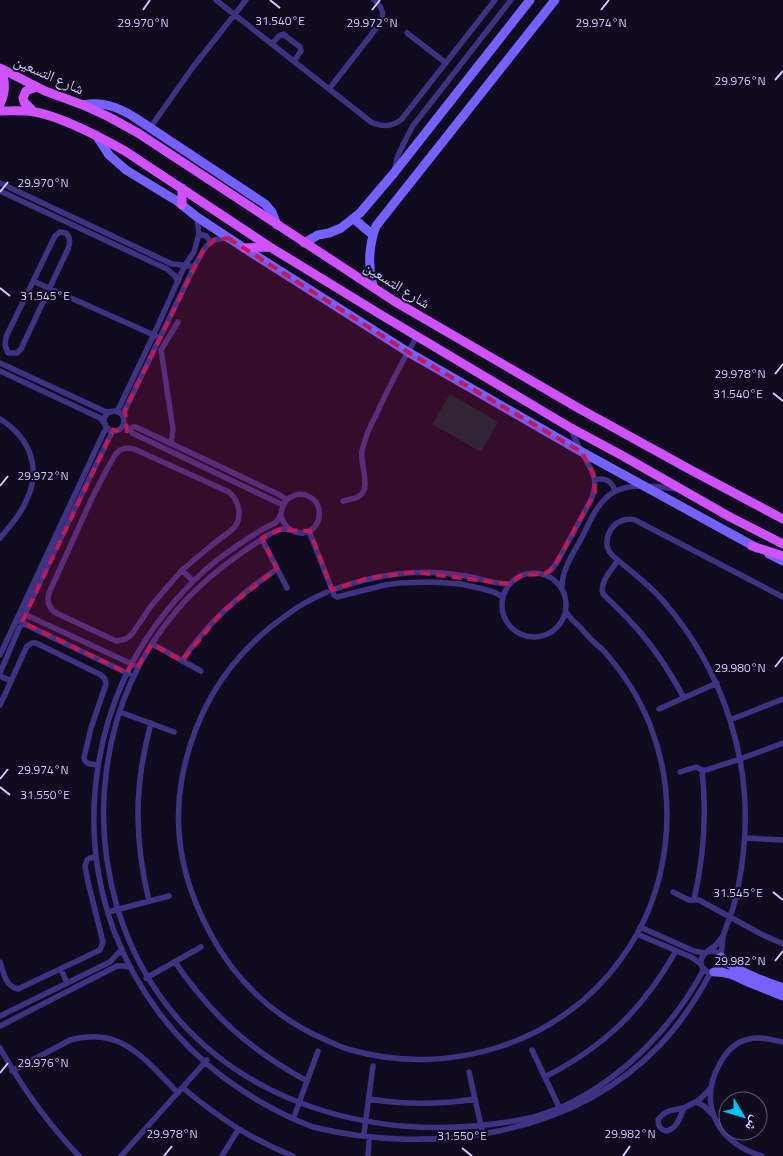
<svg xmlns="http://www.w3.org/2000/svg" width="783" height="1156" viewBox="0 0 783 1156" font-family="'Titillium Web','Noto Naskh Arabic',sans-serif">
<style>
.green{fill:#0e282a}
.lines{fill:none;stroke-linecap:round;stroke-linejoin:round}
.street{stroke:#3e3382;stroke-width:5.5}
.secondary{stroke:#7561ff;stroke-width:9}
.primary{stroke:#cf51ff;stroke-width:9}
.marked{fill:#c2185b;fill-opacity:0.2;stroke:#c2185b;stroke-width:4;stroke-dasharray:10 6;stroke-linejoin:round}
.ticks{fill:none;stroke:#d5caff;stroke-width:2}
.labels{text-anchor:middle;stroke-width:4;stroke-linejoin:round;paint-order:stroke}
.street-label{font-size:15px;fill:#d5caff;stroke:#110b20}
.ticks-label{font-size:12px;text-anchor:middle;fill:#d5caff;stroke:#110b20;stroke-width:4;stroke-linejoin:round;paint-order:stroke}
</style>
<rect width="100%" height="100%" fill="#110b20"/>
<path class="green" d="M450,394L498,422L481,452L432,424Z"/>
<g class="lines">
<path class="street" d="M216,0L371,122C382,127 390,127 401,120L495,0
M407,33L446,63
M272,44L279,36L283,34L300,47L301,51L294,61
M329,89L382,21C384,12 382,6 374,0
M150,128L193,67L246,0
M394,172L398,155L412,127L511,0
M0,183L172,264C176,264 191,267 194,266C206,251 202,239 228,238
M0,191L167,269L175,276L178,282
M60,232L66,233C71,238 70,243 68,249L21,349L17,353H8L5,345L6,337L55,236Z
M199,234L206,236L211,242
M33,281L156,336
M0,363L104,411L111,412
M0,371L100,418L105,424
M104 421a10 10 0 1 1 20 0a10 10 0 1 1-20 0Z
M117,412L155,332L185,265L194,252L199,234L197,217
M123,417L125,410L195,265
M0,419C29,437 42,467 27,499C21,514 10,526 0,538
M171,444L173,429L161,350L178,322
M126,448L134,449L229,492C240,502 243,518 233,529L212,545L182,570L151,606L132,634L126,639L116,641L56,613C49,608 46,602 49,593L92,498L106,471L115,455L120,450Z
M595,480C605,477 612,481 615,491
M343,501C349,499 359,499 363,492C369,483 360,463 362,451C365,438 370,426 376,415C388,388 402,362 417,336
M283,505L132,433L131,431V428L133,427H136L278,494L287,500
M281,516C290,544 323,534 319,510C317,498 304,491 293,496C278,502 285,515 275,523C271,525 267,527 263,529C253,535 243,541 234,548C209,564 188,585 169,608C95,697 74,822 114,931C136,989 174,1040 223,1077C251,1098 281,1115 313,1127C432,1156 573,1136 660,1045C681,1023 697,998 711,972
M289,530C287,529 285,529 283,529C273,530 264,538 256,543C227,562 200,583 177,610C136,658 113,712 106,775C100,820 105,864 117,907C171,1087 358,1156 534,1117C543,1114 553,1111 562,1107C624,1078 672,1028 704,969
M309,531L334,595L337,597L385,585L400,583L431,582L461,584L479,588L494,592L503,597
M262,539L287,588
M618,560C612,570 599,582 603,594C612,603 622,612 630,621C652,644 669,670 684,698
M182,570L193,581
M502 605a32 32 0 1 1 64 0a32 32 0 1 1-64 0Z
M545,574L551,570L556,564L590,502C601,478 591,471 581,451C577,444 574,436 571,429
M562,587C562,570 572,555 580,541C588,526 594,509 606,498C622,481 656,486 676,489
M332,590C375,575 414,568 460,575C477,577 492,584 509,584
M327,592C313,598 300,605 288,614C230,654 195,709 182,778C172,832 184,885 210,933C234,978 270,1013 315,1035C327,1040 339,1047 351,1050C450,1078 561,1043 621,959C670,892 680,802 650,725C639,697 622,671 602,649C597,645 592,641 588,636C585,633 582,629 579,626C574,622 570,618 566,612
M22,613L134,665
M18,621L129,674
M152,644L201,671
M0,655L104,432L108,428
M182,661C207,623 240,594 277,569
M0,673L29,605L74,510L113,430
M0,676L11,681
M0,705L27,646L32,643H36L101,675L105,679L106,684L91,728L84,758C85,765 92,764 98,765
M659,709L717,683
M120,712L174,732
M730,720L783,699
M680,772L696,767L702,770H706L740,759L783,743
M745,838L783,840
M673,892L689,900H699L761,934L783,944
M694,900C704,856 707,814 702,770
M149,901C134,838 134,786 151,723
M108,912L169,896
M640,927L694,951L705,953
M637,934L691,957L701,964
M708,951L717,944L723,936
M701 962a11 11 0 1 1 22 0a11 11 0 1 1-22 0Z
M721,956C722,948 722,940 724,933C727,925 730,916 733,908C738,891 741,873 743,856C754,764 724,671 664,602C649,584 630,571 613,556C601,545 608,524 624,520C628,519 631,519 635,520L783,597
M0,962C4,973 5,986 18,989L100,950L103,942L88,882L85,866L87,860L90,858L96,857
M175,962C211,1015 250,1050 307,1081
M61,969L67,983
M146,978L201,947
M0,1016L110,962L122,949
M0,1026L117,966H124L130,967
M0,1048C22,1087 48,1124 79,1156
M532,1050L561,1111
M12,1071L70,1040C123,1026 145,1060 178,1093
M469,1072L483,1135
M545,1077C605,1046 643,1009 676,951
M183,1088C218,1117 250,1139 293,1156
M369,1099C406,1105 438,1105 475,1099
M696,1102L704,1106L712,1114
M684,1108C680,1117 677,1129 666,1131C660,1129 658,1126 658,1120C664,1110 673,1110 684,1108Z
M684,1108L699,1100L710,1089
M295,1114L318,1051
M364,1133L373,1066
M121,1156L207,1060
M222,1156L238,1130
M368,1156L369,1142
M762,1156C718,1143 697,1105 720,1063C727,1051 735,1042 749,1039C760,1036 772,1040 783,1042"/>
<path class="secondary" d="M83,105C102,101 118,107 134,117L265,204L272,212L277,225
M96,135L109,155L126,170L177,201L197,217L244,248L408,352L582,452L757,548
M354,219L373,235
M304,243L318,235L329,233L341,228L360,213L394,173L530,0
M373,286C368,267 369,245 376,226L555,0
M769,554L783,561
M721,957C737,972 762,980 783,988
M714,972C729,971 740,979 753,984C763,988 773,992 783,996"/>
<path class="primary" d="M0,68L45,91L83,105L109,117L138,133L394,301L580,409L689,469L783,519
M0,69C6,81 6,92 0,104
M0,111C12,111 24,110 35,112C63,117 100,137 125,151L270,247L383,316L571,428L623,456L730,517L783,544
M34,112L24,102L23,98L26,91L36,87
M182,205V188
M244,248L270,247
M752,546L783,556"/>
</g>
<path class="marked" d="M228,238L408,352L582,452L593,473L595,492L554,567L545,574L522,575L509,584L415,572L368,578L332,590L310,531L279,530L262,538L277,569L222,612L182,661L152,644L138,666L132,663L127,673L22,622L113,430L127,431L125,410L202,252L214,240Z"/>
<path class="ticks" d="M270,0L280,8M143,10L150,0M372,10L380,0M601,10L609,0M775,80L783,71M0,192L8,182M0,288L10,296M775,374L783,364M773,393L783,401M0,486L8,476M775,667L783,657M0,779L8,769M0,787L10,795M773,892L783,900M775,961L783,951M0,1073L8,1063M462,1148L472,1156M164,1156L172,1146M623,1156L630,1146"/>
<g class="labels">
<g class="street-label">
<text transform="translate(49 75) rotate(24)" y="5">شارع التسعين</text>
<text transform="translate(397 285) rotate(32)" y="5">شارع التسعين</text>
</g>
</g>
<g class="ticks-label">
<text x="280" y="25">31.540°E</text>
<text x="143" y="27">29.970°N</text>
<text x="372" y="27">29.972°N</text>
<text x="601" y="27">29.974°N</text>
<text x="740" y="85">29.976°N</text>
<text x="43" y="187">29.970°N</text>
<text x="45" y="300">31.545°E</text>
<text x="740" y="378">29.978°N</text>
<text x="738" y="398">31.540°E</text>
<text x="43" y="480">29.972°N</text>
<text x="740" y="672">29.980°N</text>
<text x="43" y="774">29.974°N</text>
<text x="45" y="799">31.550°E</text>
<text x="738" y="897">31.545°E</text>
<text x="740" y="965">29.982°N</text>
<text x="43" y="1067">29.976°N</text>
<text x="172" y="1138">29.978°N</text>
<text x="630" y="1138">29.982°N</text>
<text x="462" y="1140">31.550°E</text>
</g>
<g transform="translate(743 1116) rotate(128)"><circle r="24" fill="#110b20" stroke="#5f5779"/>
<path d="M0-4L9 19L0 12L-9 19Z" fill="#00c4f5"/>
<text y="-8" font-size="14" font-weight="bold" text-anchor="middle" fill="#d5caff">ش</text>
</g>
</svg>
